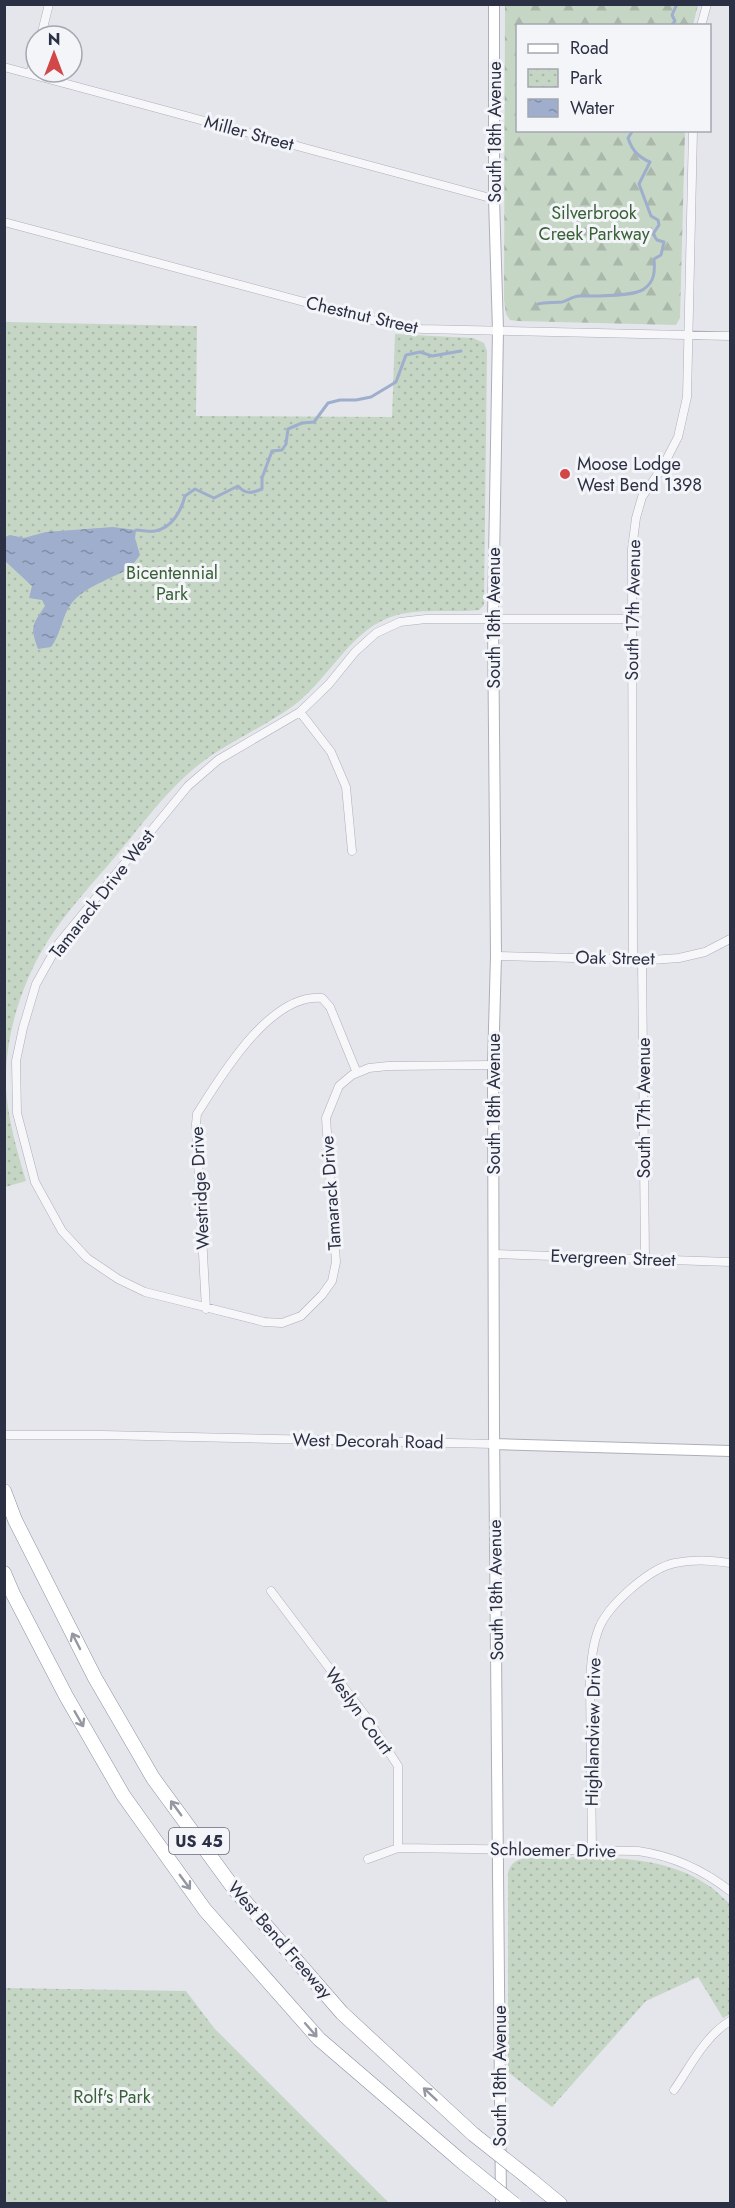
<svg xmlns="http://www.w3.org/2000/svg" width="735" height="2208" viewBox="0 0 735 2208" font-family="Jost,sans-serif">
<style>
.forest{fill:url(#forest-firs)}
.park{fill:url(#park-dots)}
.water{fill:url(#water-ripples)}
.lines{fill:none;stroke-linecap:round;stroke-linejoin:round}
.stream{stroke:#9eaecc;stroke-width:3}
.street-casing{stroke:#acafba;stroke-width:9}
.secondary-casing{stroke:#acafba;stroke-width:12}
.highway-casing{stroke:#8b91a3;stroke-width:15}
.street{stroke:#f7f7fa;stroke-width:8}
.secondary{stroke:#fff;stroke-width:10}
.highway{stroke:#fff;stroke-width:14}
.highway-bridge-casing{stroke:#8b91a3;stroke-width:15;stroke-linecap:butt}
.highway-bridge{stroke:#fff;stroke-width:14}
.oneway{stroke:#9598a2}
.poi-dot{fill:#d24747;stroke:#f4f5f9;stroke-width:2}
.labels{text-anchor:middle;stroke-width:6;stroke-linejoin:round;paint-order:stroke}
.shield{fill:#f4f5f9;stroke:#676b7b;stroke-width:1.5}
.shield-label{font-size:16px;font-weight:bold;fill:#2b3045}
.street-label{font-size:18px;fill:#2b3045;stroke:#f4f5f9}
.park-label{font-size:18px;fill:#396137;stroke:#f4f5f9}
.poi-label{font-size:18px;fill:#2b3045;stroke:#f4f5f9;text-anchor:start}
</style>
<defs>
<pattern id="forest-firs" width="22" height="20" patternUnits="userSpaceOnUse" patternTransform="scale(1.5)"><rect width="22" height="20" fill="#c6d6c5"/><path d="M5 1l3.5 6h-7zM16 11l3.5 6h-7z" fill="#aab8ab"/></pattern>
<pattern id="park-dots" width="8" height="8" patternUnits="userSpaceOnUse" patternTransform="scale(1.5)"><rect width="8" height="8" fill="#c6d6c5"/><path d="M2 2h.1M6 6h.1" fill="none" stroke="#aab8ab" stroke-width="1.8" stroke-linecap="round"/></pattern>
<pattern id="water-ripples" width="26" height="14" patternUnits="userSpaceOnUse" patternTransform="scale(1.5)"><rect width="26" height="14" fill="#9eaecc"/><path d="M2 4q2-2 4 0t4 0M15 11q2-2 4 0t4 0" fill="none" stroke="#818ea7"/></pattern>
</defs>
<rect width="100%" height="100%" fill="#e4e6ec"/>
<path class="forest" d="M505,5H698L693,25L518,26V130L685,131L680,318L676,325L518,321L510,320L506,314L504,300Z"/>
<path class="park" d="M5,322L197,326L196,416L392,417L395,334L473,338L484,343L487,351L484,605L479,610C452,613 424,608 397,615C351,627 330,679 293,706C264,727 230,741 201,763C167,789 142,825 115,857C92,884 67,911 47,942C21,984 4,1039 6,1088C8,1120 17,1151 26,1181L5,1187Z
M526,1858C585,1859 654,1850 706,1884C715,1889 722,1897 730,1904V2014L723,2018L698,1977L646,2001L552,2107L508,2072V1873C511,1862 516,1860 526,1858Z
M5,1988L186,1991L214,2028L389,2203H5Z"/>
<path class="water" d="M113,527L136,530L135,538L140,555C136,560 132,566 128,569C109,580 85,586 71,604C62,616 61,634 51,647L38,649C30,627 32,625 45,606L42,600L29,598L32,586L5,561V537L10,535L24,538L46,532Z"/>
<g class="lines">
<path class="stream" d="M671,26L675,21L672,15L677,4
M538,304C546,302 553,303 562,302C567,301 573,296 579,296C594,296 633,297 644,289C655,281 655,271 654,259L661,255L664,242L657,240L653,234L659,225L658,220L651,216L639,184L650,162C638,157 632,150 628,138L633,130
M136,530C142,530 150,532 155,531C172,528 181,511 185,496L195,489L214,498L238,486C246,495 252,493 262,489V478L272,451L282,450L286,444L288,429L302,423L314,422L328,403L340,400H356L371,397L396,382L406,355L420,352L432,356L461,351"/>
<defs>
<path id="street" d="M701,26L707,4
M41,36L49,4
M4,67L494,199
M30,74L36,53
M4,222L391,325L422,329L730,336
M300,712L331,752L346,787L352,851
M496,956L651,960L679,958L705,952L730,939
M633,958L632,549L636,518L642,497L662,468L678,437L687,397L693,130
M642,959L645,1258
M493,1065L388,1066L369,1068L352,1075L339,1086L326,1118L336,1262L332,1281L322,1295L301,1316L282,1323L264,1322L145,1292L118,1279L87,1258L62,1231L35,1182L17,1113L16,1061L23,1028L36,984L59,943L188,786L218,760L300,712L329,684L355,652L376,633L400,622L426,619H632
M495,1254L730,1262
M206,1309L196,1124L197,1114C221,1076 270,993 322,998L330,1007L357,1073
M4,1435H103L494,1444
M271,1591L367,1718L398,1766V1848
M592,1850L590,1683C591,1664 592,1646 599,1628C609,1604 650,1568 675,1563C694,1559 712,1560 730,1563
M368,1859L398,1848L638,1851C673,1856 702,1869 730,1891
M674,2090C690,2067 705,2036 730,2021"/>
<path id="secondary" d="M494,4V199L498,330L493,618L496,956L493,1065L494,1428L501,2204
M494,1444L730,1451"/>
<path id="highway" d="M4,1491L15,1520L95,1678L153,1778L235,1890L342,2013L473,2134
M4,1573L13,1594L66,1696L123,1795L205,1910L319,2039L461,2161
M531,2180L560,2204"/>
</defs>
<use href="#street" class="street-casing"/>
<use href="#secondary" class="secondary-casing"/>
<use href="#highway" class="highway-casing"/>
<use href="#street" class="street"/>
<use href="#secondary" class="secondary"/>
<use href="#highway" class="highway"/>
<defs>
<path id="highway-bridge" d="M473,2134L531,2180
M461,2161L514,2204"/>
</defs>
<use href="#highway-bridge" class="highway-bridge-casing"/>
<use href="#highway-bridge" class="highway-bridge"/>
</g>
<defs><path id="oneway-shaft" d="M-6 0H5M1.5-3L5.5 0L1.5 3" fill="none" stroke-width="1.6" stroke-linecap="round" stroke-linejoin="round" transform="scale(1.5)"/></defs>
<g class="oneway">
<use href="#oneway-shaft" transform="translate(76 1641) rotate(-117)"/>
<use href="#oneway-shaft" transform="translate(79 1719) rotate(60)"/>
<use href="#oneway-shaft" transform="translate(176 1808) rotate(-126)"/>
<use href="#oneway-shaft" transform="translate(185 1882) rotate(54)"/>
<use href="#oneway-shaft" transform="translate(311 2030) rotate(49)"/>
<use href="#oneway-shaft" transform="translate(430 2094) rotate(-137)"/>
</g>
<circle class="poi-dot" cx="565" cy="474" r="6"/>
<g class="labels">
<rect class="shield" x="169" y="1828" width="60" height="26" rx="4.5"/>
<g class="shield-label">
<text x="199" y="1847">US 45</text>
</g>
<g class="street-label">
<text transform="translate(495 132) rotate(-90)" y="6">South 18th Avenue</text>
<text transform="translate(249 133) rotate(15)" y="6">Miller Street</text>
<text transform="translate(362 315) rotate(13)" y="6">Chestnut Street</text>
<text transform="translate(633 610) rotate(-89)" y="6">South 17th Avenue</text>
<text transform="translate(494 618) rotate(-90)" y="6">South 18th Avenue</text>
<text transform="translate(102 894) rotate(-52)" y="6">Tamarack Drive West</text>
<text transform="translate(615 958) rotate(1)" y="6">Oak Street</text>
<text transform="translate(494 1104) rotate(-90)" y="6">South 18th Avenue</text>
<text transform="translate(644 1108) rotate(-90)" y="6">South 17th Avenue</text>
<text transform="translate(200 1188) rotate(-93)" y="6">Westridge Drive</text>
<text transform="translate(331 1193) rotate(-94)" y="6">Tamarack Drive</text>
<text transform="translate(613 1258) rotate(2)" y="6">Evergreen Street</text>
<text transform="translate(368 1441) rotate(1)" y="6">West Decorah Road</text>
<text transform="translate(496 1590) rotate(-91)" y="6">South 18th Avenue</text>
<text transform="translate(359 1711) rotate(54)" y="6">Weslyn Court</text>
<text transform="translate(593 1732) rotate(-89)" y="6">Highlandview Drive</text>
<text transform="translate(553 1850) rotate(1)" y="6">Schloemer Drive</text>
<text transform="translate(280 1940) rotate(49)" y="6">West Bend Freeway</text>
<text transform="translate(500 2076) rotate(-90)" y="6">South 18th Avenue</text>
</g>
<g class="park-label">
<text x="594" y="219">Silverbrook<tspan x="594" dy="21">Creek Parkway</tspan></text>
<text x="172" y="579">Bicentennial<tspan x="172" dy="21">Park</tspan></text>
<text x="112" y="2103">Rolf's Park</text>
</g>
<g class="poi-label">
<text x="577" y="470">Moose Lodge<tspan x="577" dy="21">West Bend 1398</tspan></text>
</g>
</g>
<rect width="735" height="2208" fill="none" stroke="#2b3045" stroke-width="12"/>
<rect x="516" y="24" width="195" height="108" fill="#f4f5f9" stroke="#a4a6b1" stroke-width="1.5"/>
<rect x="528" y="44" width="30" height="9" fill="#ffffff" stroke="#a4a6b1" stroke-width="1.5"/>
<text x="570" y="54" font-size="18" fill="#2b3045">Road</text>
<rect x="528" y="69" width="30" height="18" fill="url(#park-dots)" stroke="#a4a6b1" stroke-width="1.5"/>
<text x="570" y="84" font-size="18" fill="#2b3045">Park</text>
<rect x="528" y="99" width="30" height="18" fill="url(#water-ripples)" stroke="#a4a6b1" stroke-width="1.5"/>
<text x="570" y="114" font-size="18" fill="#2b3045">Water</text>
<g transform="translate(54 54)"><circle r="28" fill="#f4f5f9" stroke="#a4a6b1" stroke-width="1.5"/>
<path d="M0-4.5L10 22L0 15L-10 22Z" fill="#d24747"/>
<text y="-9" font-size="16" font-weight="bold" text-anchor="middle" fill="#2b3045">N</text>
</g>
</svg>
